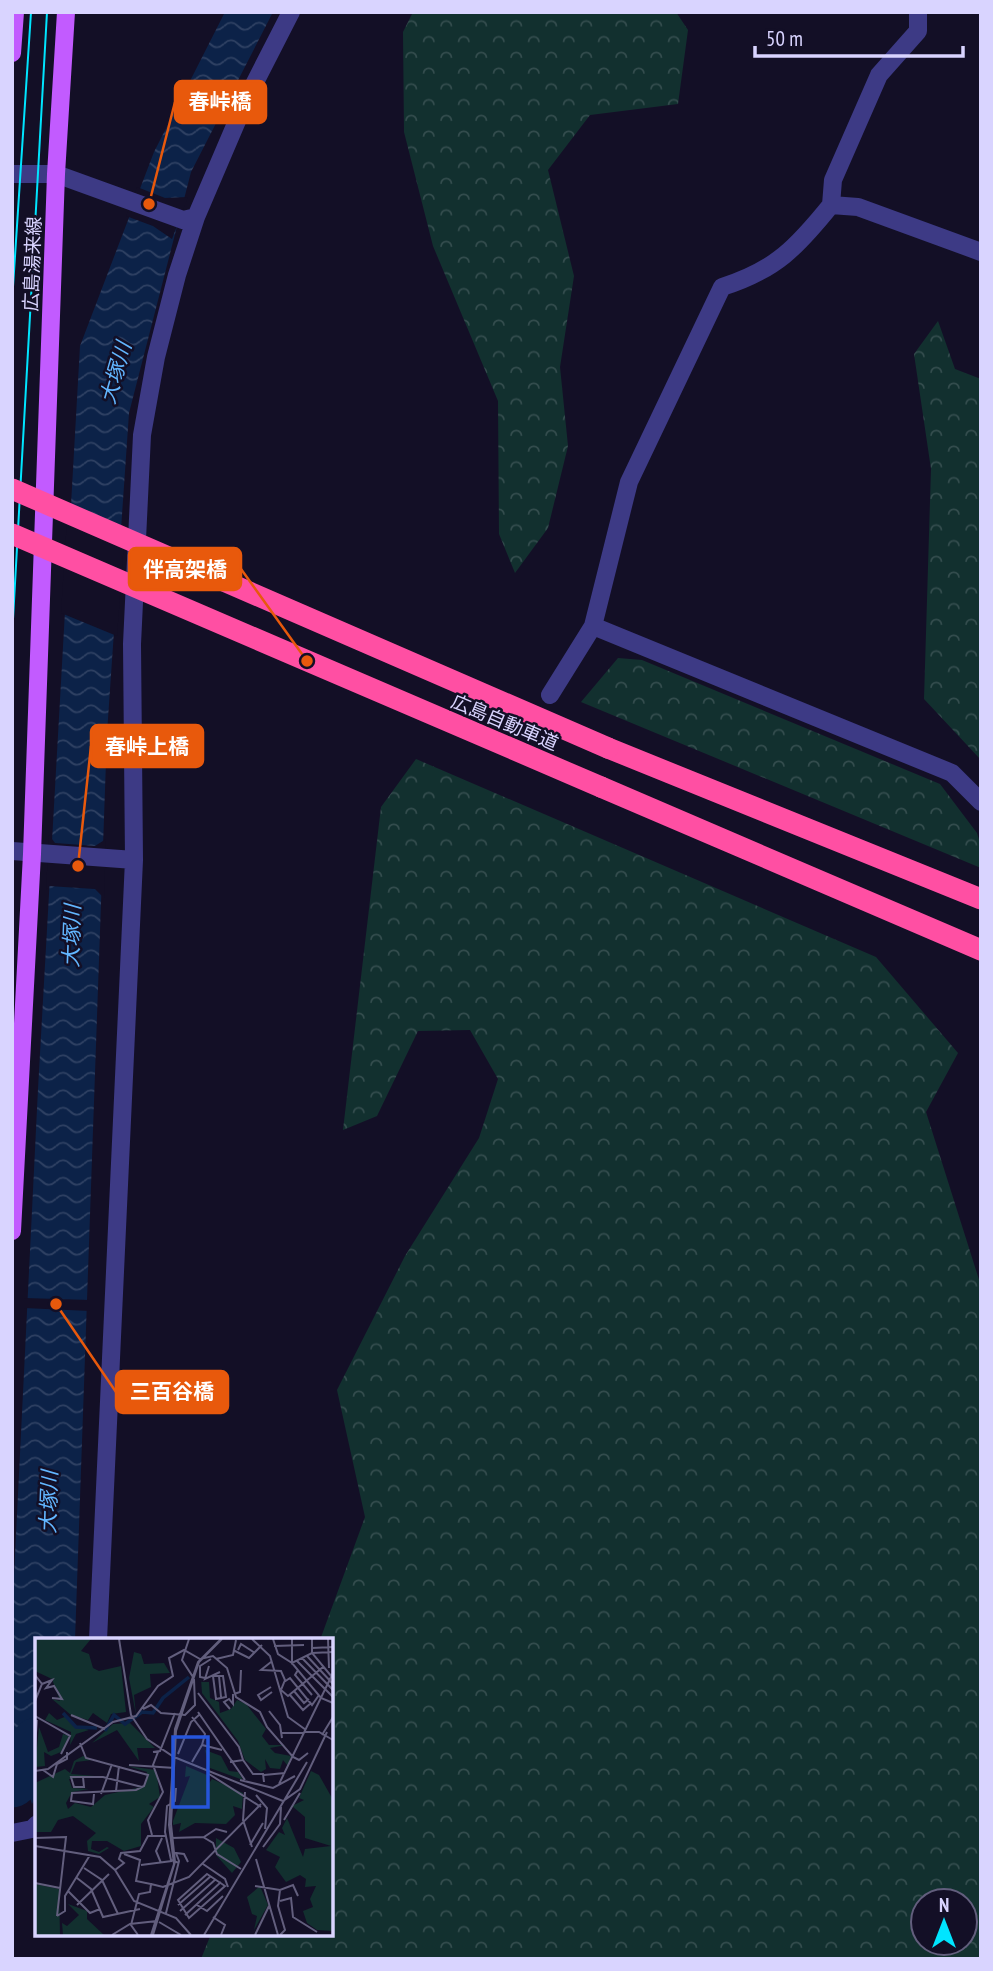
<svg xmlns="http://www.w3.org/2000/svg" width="993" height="1971" viewBox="0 0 993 1971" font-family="'PT Sans Narrow','Noto Sans JP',sans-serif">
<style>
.forest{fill:url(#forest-crowns);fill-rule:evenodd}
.water{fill:url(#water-waves)}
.pier{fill:#130f26}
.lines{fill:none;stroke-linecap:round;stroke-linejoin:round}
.river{stroke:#0c2248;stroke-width:51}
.minor{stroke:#3d3a85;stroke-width:18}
.major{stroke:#c25bff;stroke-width:18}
.highway{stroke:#ff4fa3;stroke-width:21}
.tram{stroke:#00e5ff;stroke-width:2}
.highway-bridge{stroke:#ff4fa3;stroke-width:21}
.labels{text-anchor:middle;stroke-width:5;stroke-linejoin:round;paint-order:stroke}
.street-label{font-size:19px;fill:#d9d4ff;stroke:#130f26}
.water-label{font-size:21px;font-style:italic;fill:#62b6ff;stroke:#130f26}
.inset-river{fill:none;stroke:#0c2248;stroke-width:3.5}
.inset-road{fill:none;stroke:#625e7d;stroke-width:2}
.view{fill:#2655da;fill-opacity:0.15;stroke:#2655da;stroke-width:3.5}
.inset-edge{fill:none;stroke:#d9d4ff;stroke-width:3.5}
.leader{fill:none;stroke:#e8590c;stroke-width:2.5}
.callout-dot{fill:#e8590c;stroke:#130f26;stroke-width:2.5}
.callout{fill:#e8590c;stroke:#e8590c;stroke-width:2.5}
.callout-label{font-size:21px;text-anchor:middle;font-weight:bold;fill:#fff}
</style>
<defs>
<pattern id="forest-crowns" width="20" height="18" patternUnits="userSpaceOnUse" patternTransform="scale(1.75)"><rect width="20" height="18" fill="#12302f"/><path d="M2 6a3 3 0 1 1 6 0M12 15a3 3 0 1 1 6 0" fill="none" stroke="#344d4e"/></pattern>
<pattern id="water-waves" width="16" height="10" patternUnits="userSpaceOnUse" patternTransform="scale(1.75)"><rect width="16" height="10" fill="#0c2248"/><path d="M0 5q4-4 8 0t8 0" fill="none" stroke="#2f4163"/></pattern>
</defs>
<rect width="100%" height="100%" fill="#130f26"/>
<path class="forest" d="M413,12H676L688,30L678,104L590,115L548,170L574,276L560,367L568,446L548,528L515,573L499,534L498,401L433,246L404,132L403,32Z
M938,321L955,369L981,379V760L924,699L931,469L914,354Z
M618,658L642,660L940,784L977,833L981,846V868L581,702Z
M416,759L876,957L958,1053L926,1112L981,1286V1959H201L211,1934H331V1640H320L365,1517L337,1390L405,1256L479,1138L498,1079L470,1030L418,1031L377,1116L343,1130L381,807ZM923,1901H965V1943H923Z"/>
<path class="water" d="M225,12H273L191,172L129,413L107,733L75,1640H37V1796L32,1804L12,1744V1616L38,1089L80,346L154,152Z"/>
<path class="pier" d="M137,187L165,198L188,197L172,239L153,226L126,216Z
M68,504L125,528L117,636L61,613Z
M49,835L55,843L95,846L106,839L104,898L95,889L49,886L46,890Z
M24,1298L90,1300V1311L24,1308Z"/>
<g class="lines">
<path class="river" d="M12,1782L22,1772L37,1743"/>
<path class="minor" d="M12,174H56L183,220L196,217
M831,205L833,180L879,75L918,31V12
M593,626L952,773L981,802
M550,695L593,626L629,482L722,287C776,270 797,247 831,205L858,207L981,252
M12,851L134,860
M98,1640L134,860L132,644L142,435L156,357L177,275L196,217L246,100L291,12
M12,1833L32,1829L37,1824"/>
<path class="major" d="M12,53L15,12
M12,1231L32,854L56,174L66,12"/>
<path class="highway" d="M608,748L981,899
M601,787L981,950"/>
<path class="tram" d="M12,302L31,12
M12,637L47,12"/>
<path class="highway-bridge" d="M12,489L608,748
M12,534L601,787"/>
</g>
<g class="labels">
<g class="street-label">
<text transform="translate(32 264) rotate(-88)" y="7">広島湯来線</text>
<text transform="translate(505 722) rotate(23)" y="7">広島自動車道</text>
</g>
<g class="water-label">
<text transform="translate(116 373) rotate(-74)" y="7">大塚川</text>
<text transform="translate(72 936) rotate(-88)" y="7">大塚川</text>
<text transform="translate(49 1502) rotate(-88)" y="7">大塚川</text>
</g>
</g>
<g transform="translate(35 1638)">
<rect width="298" height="298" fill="#130f26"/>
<path d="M0,246L24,251L25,297H0Z" fill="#12302f"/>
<path d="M0,1H56L46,13L54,16L58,30L64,33L86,28L91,74L76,76L72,85L58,75L53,82L36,77L17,61L25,63L17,41L0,33ZM99,14L106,16L109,26L129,25L135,35L115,36L116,49L99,57L101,77L94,40ZM165,26L166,44H174L175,60L184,64L185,75L196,71L202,62L211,66L231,91L227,98L234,107H251L235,110L240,115L256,118L253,128L248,122L245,131L235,130L230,121L231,131L226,134L210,122L203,103L167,55ZM14,75L22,82L32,78L41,88L54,92L41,96L35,107L36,94L10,82ZM95,85L120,110H102L104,123L82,92L57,105L78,86ZM4,89L13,114L24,109L28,96L34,98L26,114L16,118L9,114L10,128L0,129ZM170,112L186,118L194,133L203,134L208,142L175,130ZM48,118L57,122L41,124L36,136L60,138L34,141L37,150L54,151L37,154L31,165L33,171L40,165L56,169L70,157L110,148L112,134L92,128L121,132L125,159L114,166L119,169L106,186V208L89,213L72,203H57L56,211L64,214L72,209L74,210L64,216L53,213L52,203L61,195L38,178L23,182L16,194H0V145L30,131L35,135L39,123ZM151,128L172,137L173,147L177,141L208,155L207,171L198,168L200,177L191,186L160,185L144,194L146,185L138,187V183L155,138L150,139ZM276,133L284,137L297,160V293L282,292L272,285L268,273L278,269L275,261L281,248L270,249L271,241L265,237L251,244L240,229L245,219L231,212L244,194L250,197L247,190L252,180L268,219L270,211L296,208L270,200V179L257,168L269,162L264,160ZM181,200L199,210L206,224L197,235L181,217ZM225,248L233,267L219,292L222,278L217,276L212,259ZM33,266L52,273V281L69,297H28L27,285L32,288L44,277Z" fill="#12302f"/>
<path class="inset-river" d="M28,75L41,89L62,90M70,93L79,77L90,86L107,74L118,75L128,60L154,39"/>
<path class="inset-road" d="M84,1L96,77L112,101L139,119L248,163L265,151L292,94M154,1L147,22L158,39M217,1L235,18L253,79L271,92M238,1L243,16L257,25L286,60L298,65M257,1V25L277,15L298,14M277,1V15L297,39M293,1L294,30M239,8L269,7M277,10L298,9M198,12L214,20L227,7M203,12L206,6L220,15M272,18L298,46M267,20L298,52M181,21L198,17L201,2M262,23L298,59M236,24L226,32L246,33L250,42L246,52L253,58L288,29M174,28L170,41L185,34M263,32L260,37L277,57M0,37L7,46L0,63M176,38H188L191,59L181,61L178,38M184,38L186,59M170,40L165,39V28L176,21M249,44L255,40L277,67L284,57M7,46L17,42L11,50L19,48L27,61L17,60M236,49L223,57L226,62L237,54M259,53L269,65L274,61M163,55L204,109L208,122M199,56L205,54L206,32M255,57L268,72L276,65M108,71L116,67L126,75L150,77L160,67L159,41M195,71L189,64L194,61L198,66V56M234,73L245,87L247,100M163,74L210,142M36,77L70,91M0,78L35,98L26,116M157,79L170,96L167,107M270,94H284L298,102M246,95H269M287,97L298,79M45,105L51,120L113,137L109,148L101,152L37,155L36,163L58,166L59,156M0,108L2,82M118,114L125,113L140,75M143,116L156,84L164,77M157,124L167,107L187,112M195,124L208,122L218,136H228L229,144M94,127L140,130M8,132L18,139L22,126L32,121V114M0,133L13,131L78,84L101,78L123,48L138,38L134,20L149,12L165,21L178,18L192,30L201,59L225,74L232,89L258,119L264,122L273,115M174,136L226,169M229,137L250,135M48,139L49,149H39L36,139H68L107,149M205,142L238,150L260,138M244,146L298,35M141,150L140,163L132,168L130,194L136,222L144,225M81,153L84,128M210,154L208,182L217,209M66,156L77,126M221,157L232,170L230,191M249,182L265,155M117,197L113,182L128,154L118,127L123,114M168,199L178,205L182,216L206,231M0,200L31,199L22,278M136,200L169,199L181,191L192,194M215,207L228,185M0,208L65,219L80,232L99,263L141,280L156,297M228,209L245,186L246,169M89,216L105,222L101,243L116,246L115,254L104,256L96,287L103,297M221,221L243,297M126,225L121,213L127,200M168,226L190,241L193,249M106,227L137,223M49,230L67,242L83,276M80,232L89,225L84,221L86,215L105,213L113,198H131M172,236L190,248L154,280L143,262ZM42,240L56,251L68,279L105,271M0,245L25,250M116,246L128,249L154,239L226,166M220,248L245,252L258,247L263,258M33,253L55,275L65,271M245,263L256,260L258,279L282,294M42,267L74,236M143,267L176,238M162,267L172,273L188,258M145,273L181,241M131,275L144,223L141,215L149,216L153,224M150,277L186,244M22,278L30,273V258L55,217M178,279L190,287L186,297M124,284L146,297M77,297L95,286L122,283M116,297L139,226L134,187L140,91L163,24L186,1M118,297L140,224L136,186L141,93L164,24L187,1M169,297L272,124M220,297L234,268M245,297L250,292L243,268L245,252"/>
<path class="view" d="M138,99H173V169H138Z"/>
<rect width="298" height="298" class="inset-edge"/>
</g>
<path class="leader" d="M149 204L175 102M307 661L241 569M78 866L91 746M56 1304L116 1392"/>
<g class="callout-dot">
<circle cx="149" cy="204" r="7"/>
<circle cx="307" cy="661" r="7"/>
<circle cx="78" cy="866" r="7"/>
<circle cx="56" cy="1304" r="7"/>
</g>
<g class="callout">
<rect x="175" y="81" width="91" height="42" rx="7"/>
<rect x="129" y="548" width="112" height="42" rx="7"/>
<rect x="91" y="725" width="112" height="42" rx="7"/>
<rect x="116" y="1371" width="112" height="42" rx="7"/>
</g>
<g class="callout-label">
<text x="220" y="109">春峠橋</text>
<text x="185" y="577">伴高架橋</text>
<text x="147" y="754">春峠上橋</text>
<text x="172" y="1399">三百谷橋</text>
</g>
<rect width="993" height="1971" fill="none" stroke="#d9d4ff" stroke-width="28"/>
<g transform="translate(944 1922)"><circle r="33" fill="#130f26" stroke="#625e7d" stroke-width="2"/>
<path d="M0-5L12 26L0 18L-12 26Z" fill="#00e5ff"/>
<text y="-10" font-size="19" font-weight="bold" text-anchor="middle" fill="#d9d4ff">N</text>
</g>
<path d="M755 46v10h208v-10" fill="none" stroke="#d9d4ff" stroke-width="3.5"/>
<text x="766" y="46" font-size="21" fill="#d9d4ff" stroke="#130f26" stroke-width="5" paint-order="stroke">50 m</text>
</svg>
